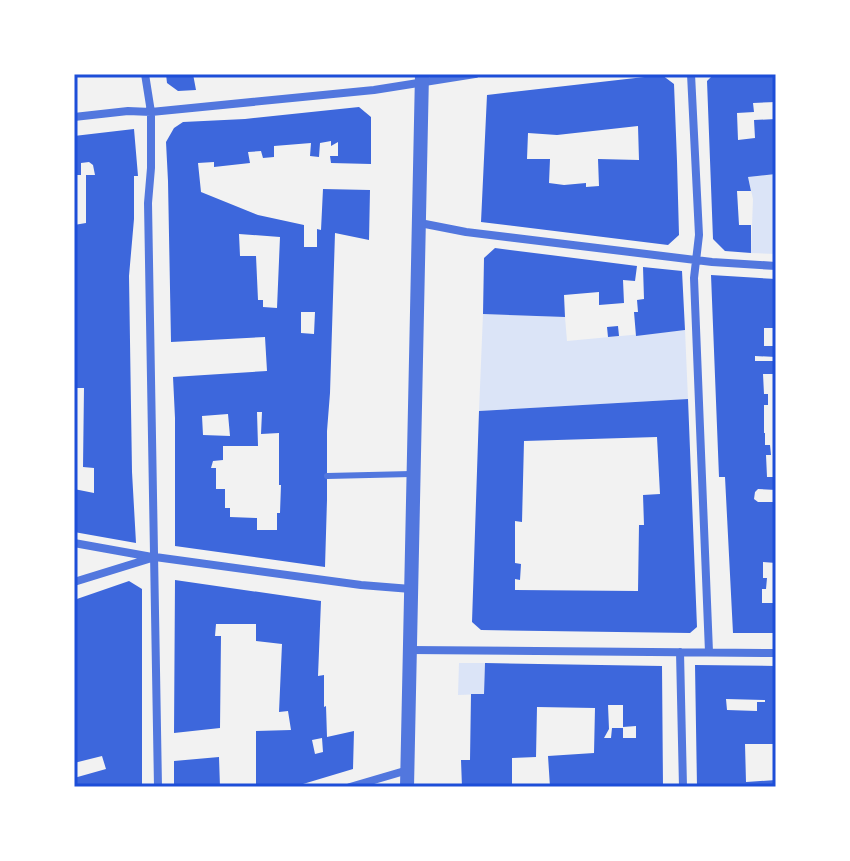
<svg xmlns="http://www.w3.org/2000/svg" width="850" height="861" viewBox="0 0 850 861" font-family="Manrope,sans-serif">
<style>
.green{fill:#dbe4f7}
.building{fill:#3d67dc;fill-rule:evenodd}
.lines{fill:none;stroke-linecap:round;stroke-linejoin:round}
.service{stroke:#5277de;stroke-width:6}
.minor{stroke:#5277de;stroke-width:8}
.tertiary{stroke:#5277de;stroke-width:14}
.neatline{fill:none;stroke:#1d4ed8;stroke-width:3}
</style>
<rect width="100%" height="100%" fill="#f2f2f2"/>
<path class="green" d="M776,174V254L751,253L753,199L748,177Z
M483,314L565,317L567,341L685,330L688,399L479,411Z
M459,663H485L484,694L458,695Z"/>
<path class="building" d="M166,74H193L196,90L178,91L167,83Z
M714,74H776V102L753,103L754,112L737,113L738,140L755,138L754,120L776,119V174L748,177L751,191H737L739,225H751V253L725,251L713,239L707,81Z
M662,75L674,84L677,161L679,235L668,245L481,222L487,95ZM638,126L639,160L598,159L599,186L586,187V183L564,185L549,183L550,159H527L528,133L557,135Z
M359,107L371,117V164L331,163L330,156H338V142L331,146V141L320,143L319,157L310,156L311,143L274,146V157L263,158L261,151L248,152L250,163L214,167V162L198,163L201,192L258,215L304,225V247H317V229L321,230L323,189L370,190L369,240L335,233L330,393L327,431V500L325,567L175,546V418L173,377L267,371L265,337L171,342L168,181L166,142L174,128L183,122L245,119ZM239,234L280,237L277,308L263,307V300H258L256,256H240ZM301,312H315L314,334L301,333ZM257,412H262L261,434L279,433V485H281L280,513H277V530H257V518L230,517V508H225V489H216V468H211L213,461L223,460V446H258ZM228,414L230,436L203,435L202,416Z
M134,129L138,176H134V219L129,276L132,472L136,543L74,532V489L94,493V468L83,467L84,388H74V225L86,223V175H95L93,165L89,162L81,163V175H74V136Z
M495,248L637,266L635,281L623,280L624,303L599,305V292L564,295L565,317L483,314L484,258Z
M643,267L682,271L685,330L636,336L634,312H638L637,300L644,299Z
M711,275L776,279V328H764V346H776V357L755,356V361H776V374H763L764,394H768V405H764V433H765V445H770L771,455H766L767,477H776V490L758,489L755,492L754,499L758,502H774L776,504V563L763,562V578H767L766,589H762V603H776V633H733L725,477H719Z
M618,326L619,336L608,337L607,327Z
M688,399L697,627L690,633L481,630L472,622L479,411ZM657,437L660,494L643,495L644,525H639L638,591L515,590V579L520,580L521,564L515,563V521L522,522L524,441Z
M175,580L321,601L318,676L324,675V707L326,706L327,737L354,731L353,769L293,787H256V731L291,730L288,711L279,712L282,644L256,641V624H216L215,636H221L220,728L174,733ZM322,738L323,752L315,754L312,740Z
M129,581L142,589V787H108V784L94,787H74V778L106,769L102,756L74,763V664H77L76,644H74V600Z
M485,663L662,666L663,787H550L548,756L594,753L595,708L537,707L536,757L512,758V786L462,787L461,760H470L471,694H484ZM608,705H623V727L636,726V738H623V728H612L611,738H604L609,729Z
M695,665L776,666V744H745L746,782L776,780V787H697ZM726,699L765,700V702H757V711L727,710Z
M219,757L220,787H174V761Z"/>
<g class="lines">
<path class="service" d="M327,476L411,474"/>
<path class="minor" d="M145,74L151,112V168L148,203L158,787
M691,74L699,235L694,278L709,652
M74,117L128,111L151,112L374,90L475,74
M420,223L466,232L712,262L776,266
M74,543L152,557
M74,582L155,557L361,585L411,589
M410,650L776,653
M680,652L683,787
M350,787L408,770"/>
<path class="tertiary" d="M407,787L422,74"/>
</g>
<rect width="850" height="861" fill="none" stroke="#ffffff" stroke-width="152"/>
<rect x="76" y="76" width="698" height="709" class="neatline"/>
</svg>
